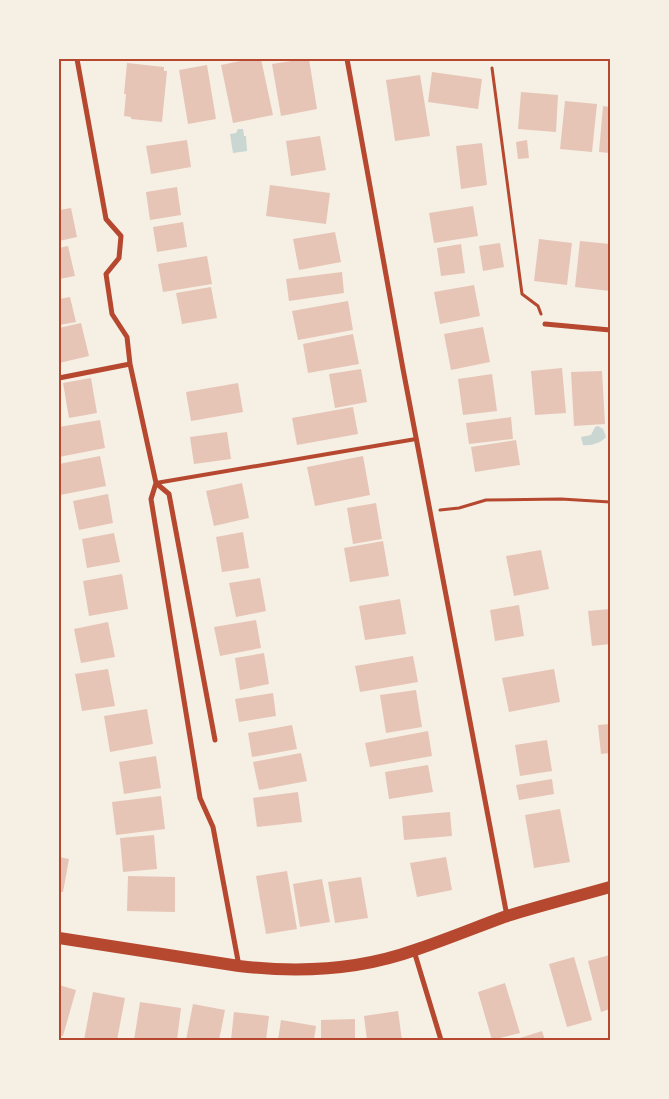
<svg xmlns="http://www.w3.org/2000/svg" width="669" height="1099" viewBox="0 0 669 1099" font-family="Roboto,sans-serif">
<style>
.water{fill:#c9d6d2}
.building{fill:#e6c5b7}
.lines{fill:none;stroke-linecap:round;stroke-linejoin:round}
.path{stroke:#b5482f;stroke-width:3}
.service{stroke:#b5482f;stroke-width:4}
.minor{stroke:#b5482f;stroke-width:5}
.primary{stroke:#b5482f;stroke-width:12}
.neatline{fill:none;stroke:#b5482f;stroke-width:2}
</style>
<rect width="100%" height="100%" fill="#f6efe4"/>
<path class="water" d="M238,129H243L244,136H246L247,151L233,153L230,134L236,133Z
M598,426L603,429L606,437C601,443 591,446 583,445L581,437L591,435L595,427Z"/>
<path class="building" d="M250,59H261L273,115L233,123L221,65Z
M304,59H309L317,109L281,116L272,64Z
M127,63L164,67V71H167L162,122L131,119V117L124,116L126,94H124Z
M207,65L216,119L188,124L179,70Z
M432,72L482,79L478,109L428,102Z
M420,75L430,136L395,141L386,80Z
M521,92L558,95L556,132L518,129Z
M565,101L597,104L592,152L560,149Z
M603,106L610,107V153L599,152Z
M320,136L326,170L291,176L286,141Z
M187,140L191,167L151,174L146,146Z
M527,140L529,158L518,159L516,142Z
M482,143L487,185L461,189L456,146Z
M270,185L330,193L326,224L266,216Z
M177,187L181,215L150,220L146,192Z
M473,206L478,236L434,243L429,213Z
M71,208L77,237L59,241V210Z
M183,222L187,247L157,252L153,227Z
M335,232L341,262L299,270L293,239Z
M539,239L572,243L567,285L534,281Z
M580,241L610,244V291L575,287Z
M500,243L504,267L483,271L479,246Z
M461,244L465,273L441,276L437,248Z
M68,246L75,276L59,279V248Z
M207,256L212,284L163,292L158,264Z
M342,272L344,293L289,301L286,279Z
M474,285L480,316L440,324L434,292Z
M211,287L217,318L182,324L176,293Z
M70,297L76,322L59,325V299Z
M348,301L353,330L298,340L292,311Z
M81,323L89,356L59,363V328Z
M483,327L490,362L451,370L444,334Z
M353,334L359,364L308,373L303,344Z
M562,368L566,413L535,415L531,371Z
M361,369L367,402L335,408L329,374Z
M602,371L605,424L574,426L571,372Z
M492,374L497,411L463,415L458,379Z
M91,378L97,413L69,418L63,383Z
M238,383L243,412L191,421L186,392Z
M353,407L358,434L297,445L292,418Z
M511,417L513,439L469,444L466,423Z
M100,420L105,448L59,457V427Z
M227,432L231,459L194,464L190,437Z
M516,440L520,465L475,472L471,447Z
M100,456L106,486L60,495L59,464Z
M363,456L370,495L315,506L307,467Z
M242,483L249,518L214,526L206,491Z
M108,494L113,523L79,530L73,501Z
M376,503L382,539L353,544L347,508Z
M243,532L249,568L222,572L216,537Z
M114,533L120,562L87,568L82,539Z
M383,541L389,576L350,582L344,548Z
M541,550L549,589L514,596L506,556Z
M122,574L128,609L89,616L83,581Z
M260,578L266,611L236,617L229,583Z
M400,599L406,634L365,640L359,606Z
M519,605L524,636L495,641L490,610Z
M610,609V644L592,646L588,611Z
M256,620L261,648L220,656L214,627Z
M108,622L115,657L81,663L74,629Z
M264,653L269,684L240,690L235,658Z
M413,656L418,682L360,692L355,666Z
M108,669L115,706L82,711L75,674Z
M554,669L560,702L509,712L502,678Z
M416,690L422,727L386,733L380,695Z
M273,693L276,716L239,722L235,699Z
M147,709L153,744L110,752L104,716Z
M610,724V753L601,754L598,725Z
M292,725L297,749L252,757L248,733Z
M428,731L432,756L370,767L365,743Z
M547,740L552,771L520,776L515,745Z
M301,753L307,781L259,790L253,762Z
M156,756L161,788L124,794L119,762Z
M428,765L433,792L389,799L385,772Z
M552,779L554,794L519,800L516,785Z
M298,792L302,822L257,827L253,798Z
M161,796L165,829L116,835L112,802Z
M560,809L570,862L534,868L525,815Z
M450,812L452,836L404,840L402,816Z
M154,835L157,869L123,872L120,838Z
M59,857L69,859L63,892H59Z
M446,857L452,890L417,897L410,863Z
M287,871L297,929L266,934L256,876Z
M128,876L175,877V912L127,911Z
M361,877L368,918L335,923L328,882Z
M322,879L330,922L300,927L293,884Z
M610,955V1009L601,1012L588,961Z
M574,957L592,1020L567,1027L549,964Z
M505,983L520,1033L492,1040L478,992Z
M59,985L76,990L63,1036L59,1035Z
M93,992L125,998L117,1040H84Z
M140,1002L181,1008L177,1040H134Z
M193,1004L225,1010L219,1040H186Z
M398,1011L402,1040H367L364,1016Z
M234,1012L269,1016L266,1040H231Z
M355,1019V1040H321V1020Z
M281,1020L316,1026L314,1040H278Z
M542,1031L545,1040H520V1038Z"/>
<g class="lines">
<path class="path" d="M492,68L522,294L538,306L541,314
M440,510L459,508L486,500L561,499L610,502"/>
<path class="service" d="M156,483L416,439"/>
<path class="minor" d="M77,59L106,219L121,236L119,258L106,274L112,314L127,337L130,364L156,483L151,499L200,798L213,827L239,966
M347,59L403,369L507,916
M545,324L610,330
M59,378L130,364
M156,483L169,494L215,740
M414,951L441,1040"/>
<path class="primary" d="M59,938L239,966C298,973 359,970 415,950C445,940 474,928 504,917C539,906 575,897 610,887"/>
</g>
<rect width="669" height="1099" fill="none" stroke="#f6efe4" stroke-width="120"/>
<rect x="60" y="60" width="549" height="979" class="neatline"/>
</svg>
